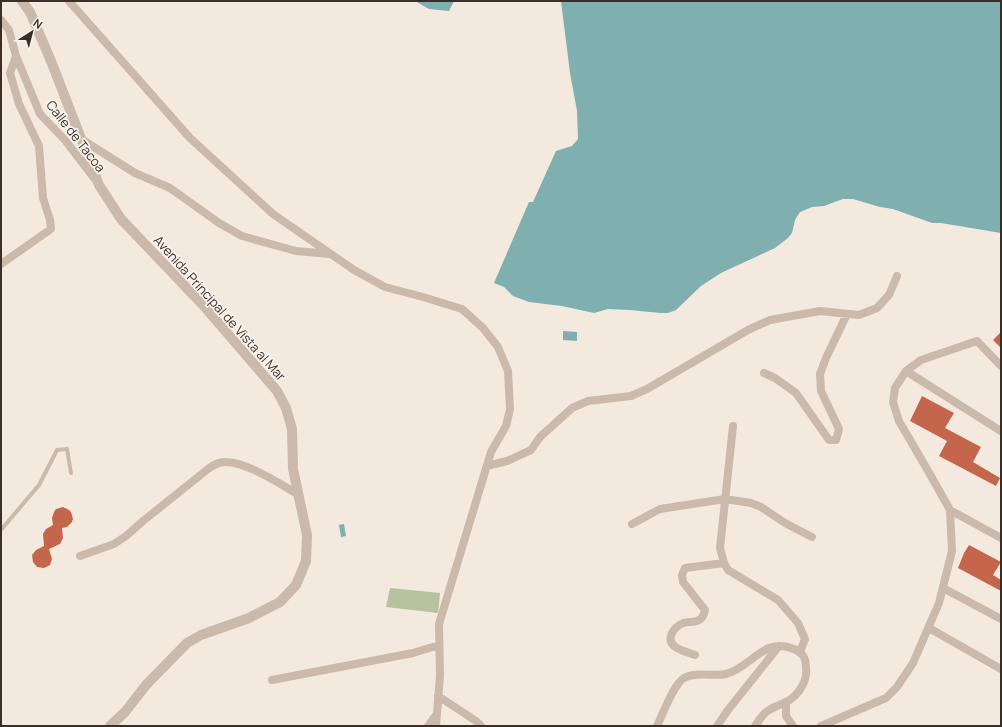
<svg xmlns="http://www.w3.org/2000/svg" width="1002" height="727" viewBox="0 0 1002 727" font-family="Manrope,sans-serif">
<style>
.green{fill:#b7c29f}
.water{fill:#7fafaf}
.building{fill:#c4664c}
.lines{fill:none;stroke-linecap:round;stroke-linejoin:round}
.service{stroke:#cbb9ab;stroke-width:4}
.minor{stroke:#cbb9ab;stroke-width:8}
.tertiary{stroke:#cbb9ab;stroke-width:10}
.labels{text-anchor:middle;stroke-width:3.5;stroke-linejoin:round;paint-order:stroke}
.street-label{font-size:13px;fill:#392e2a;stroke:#faf3ec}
</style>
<rect width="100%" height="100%" fill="#f3e9df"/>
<path class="green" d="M390,588L440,593L438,613L386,607Z"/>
<path class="water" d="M415,1H454L449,11L429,9Z
M561,1H1001V233L941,223H932L893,209L880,207L853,199H843L824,206L812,207L800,212L795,220L792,233L788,238L775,248L721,273L701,286L676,310L668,313H660L630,310L608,309L594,313L562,306L529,302L513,296L504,287L494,283L529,202H533L556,151L572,146L578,139L577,111L570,73Z
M563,331L577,332V341L563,340Z
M344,524L346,536L341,537L339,525Z"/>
<path class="building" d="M1001,332V348L993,340Z
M922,396L954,413L945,428L981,447L973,462L1000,478L996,486L939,456L947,441L910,421Z
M63,507L69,510L71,512L73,519L72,522L67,527L62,528L63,538L60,544L49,549L52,559L50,565L44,568L37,567L33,562L32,555L36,550L44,546L43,534L46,529L53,525L52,518L54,512L56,509Z
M969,545L1001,562L993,575L1001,580V591L958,568L964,553Z"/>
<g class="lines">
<path class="service" d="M1,530L39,485L57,450L67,449L71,473"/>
<path class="minor" d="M69,1L190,138L273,214L354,270L385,287L423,297L462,309L483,328L498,347L508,371L510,409L506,426L491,452L439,624L440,676L436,726
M1,20L9,30L16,56L40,114L65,140L94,178
M81,139L135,173L170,188L219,223L242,236L296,251L330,254
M1,264L51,229L50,220L43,198L39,146L19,104L10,73L16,56
M906,371L1001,431
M764,373L775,378L796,393L829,440H836L839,429L821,391L820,374L826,358L847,314
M733,426L720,548L724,563L728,570L778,600L798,623L805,639L800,652
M487,466L507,461L531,450L540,437L572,408L588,401L631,396L647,389L748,330L770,320L820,311L859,315L877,308L889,295L897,276
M950,510L1001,538
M632,524L660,509L725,499L751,503L761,507L785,523L812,537
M80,556L114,544L126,536L143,521L208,469C211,467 215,464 219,463C238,456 282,485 299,495
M943,588L1001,619
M929,628L1001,669
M695,655C685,651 665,648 672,633C674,629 679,625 683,623C688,621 694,623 699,620C703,618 704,615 705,610L683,582L682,575L685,568L724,563
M272,680L413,653L439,645
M438,696L476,721L481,726
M786,703V716L793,726
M428,726L436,715
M657,726C663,714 673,685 684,678C696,671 714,677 726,674C752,667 764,636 794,649C803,653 806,658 806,668C807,675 804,684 799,691C790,703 781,703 769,710C763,713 759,721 755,726
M717,726L728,710L779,646
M821,726L886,698L897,687L913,663L939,603L952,551L950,510L931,476L899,421L893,402L895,388L906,371L921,360L977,341L1001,366"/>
<path class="tertiary" d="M22,1L30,12L51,61L99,185L121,219L203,305L277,391L286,408L292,429L293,469L307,535L306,561L296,585L280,602L249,618L201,635L187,643L146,685L125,712L110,726"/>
</g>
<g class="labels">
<g class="street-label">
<text transform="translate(76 136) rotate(52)" y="5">Calle de Tacoa</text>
<text transform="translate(220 308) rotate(48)" y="5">Avenida Principal de Vista al Mar</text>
</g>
</g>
<rect width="1002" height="727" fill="none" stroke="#392e2a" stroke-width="4"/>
<g transform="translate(32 32) rotate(36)" stroke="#faf3ec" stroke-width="3" paint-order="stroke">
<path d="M0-3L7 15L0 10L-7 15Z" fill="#392e2a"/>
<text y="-6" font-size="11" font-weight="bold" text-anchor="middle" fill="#392e2a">N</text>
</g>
</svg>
